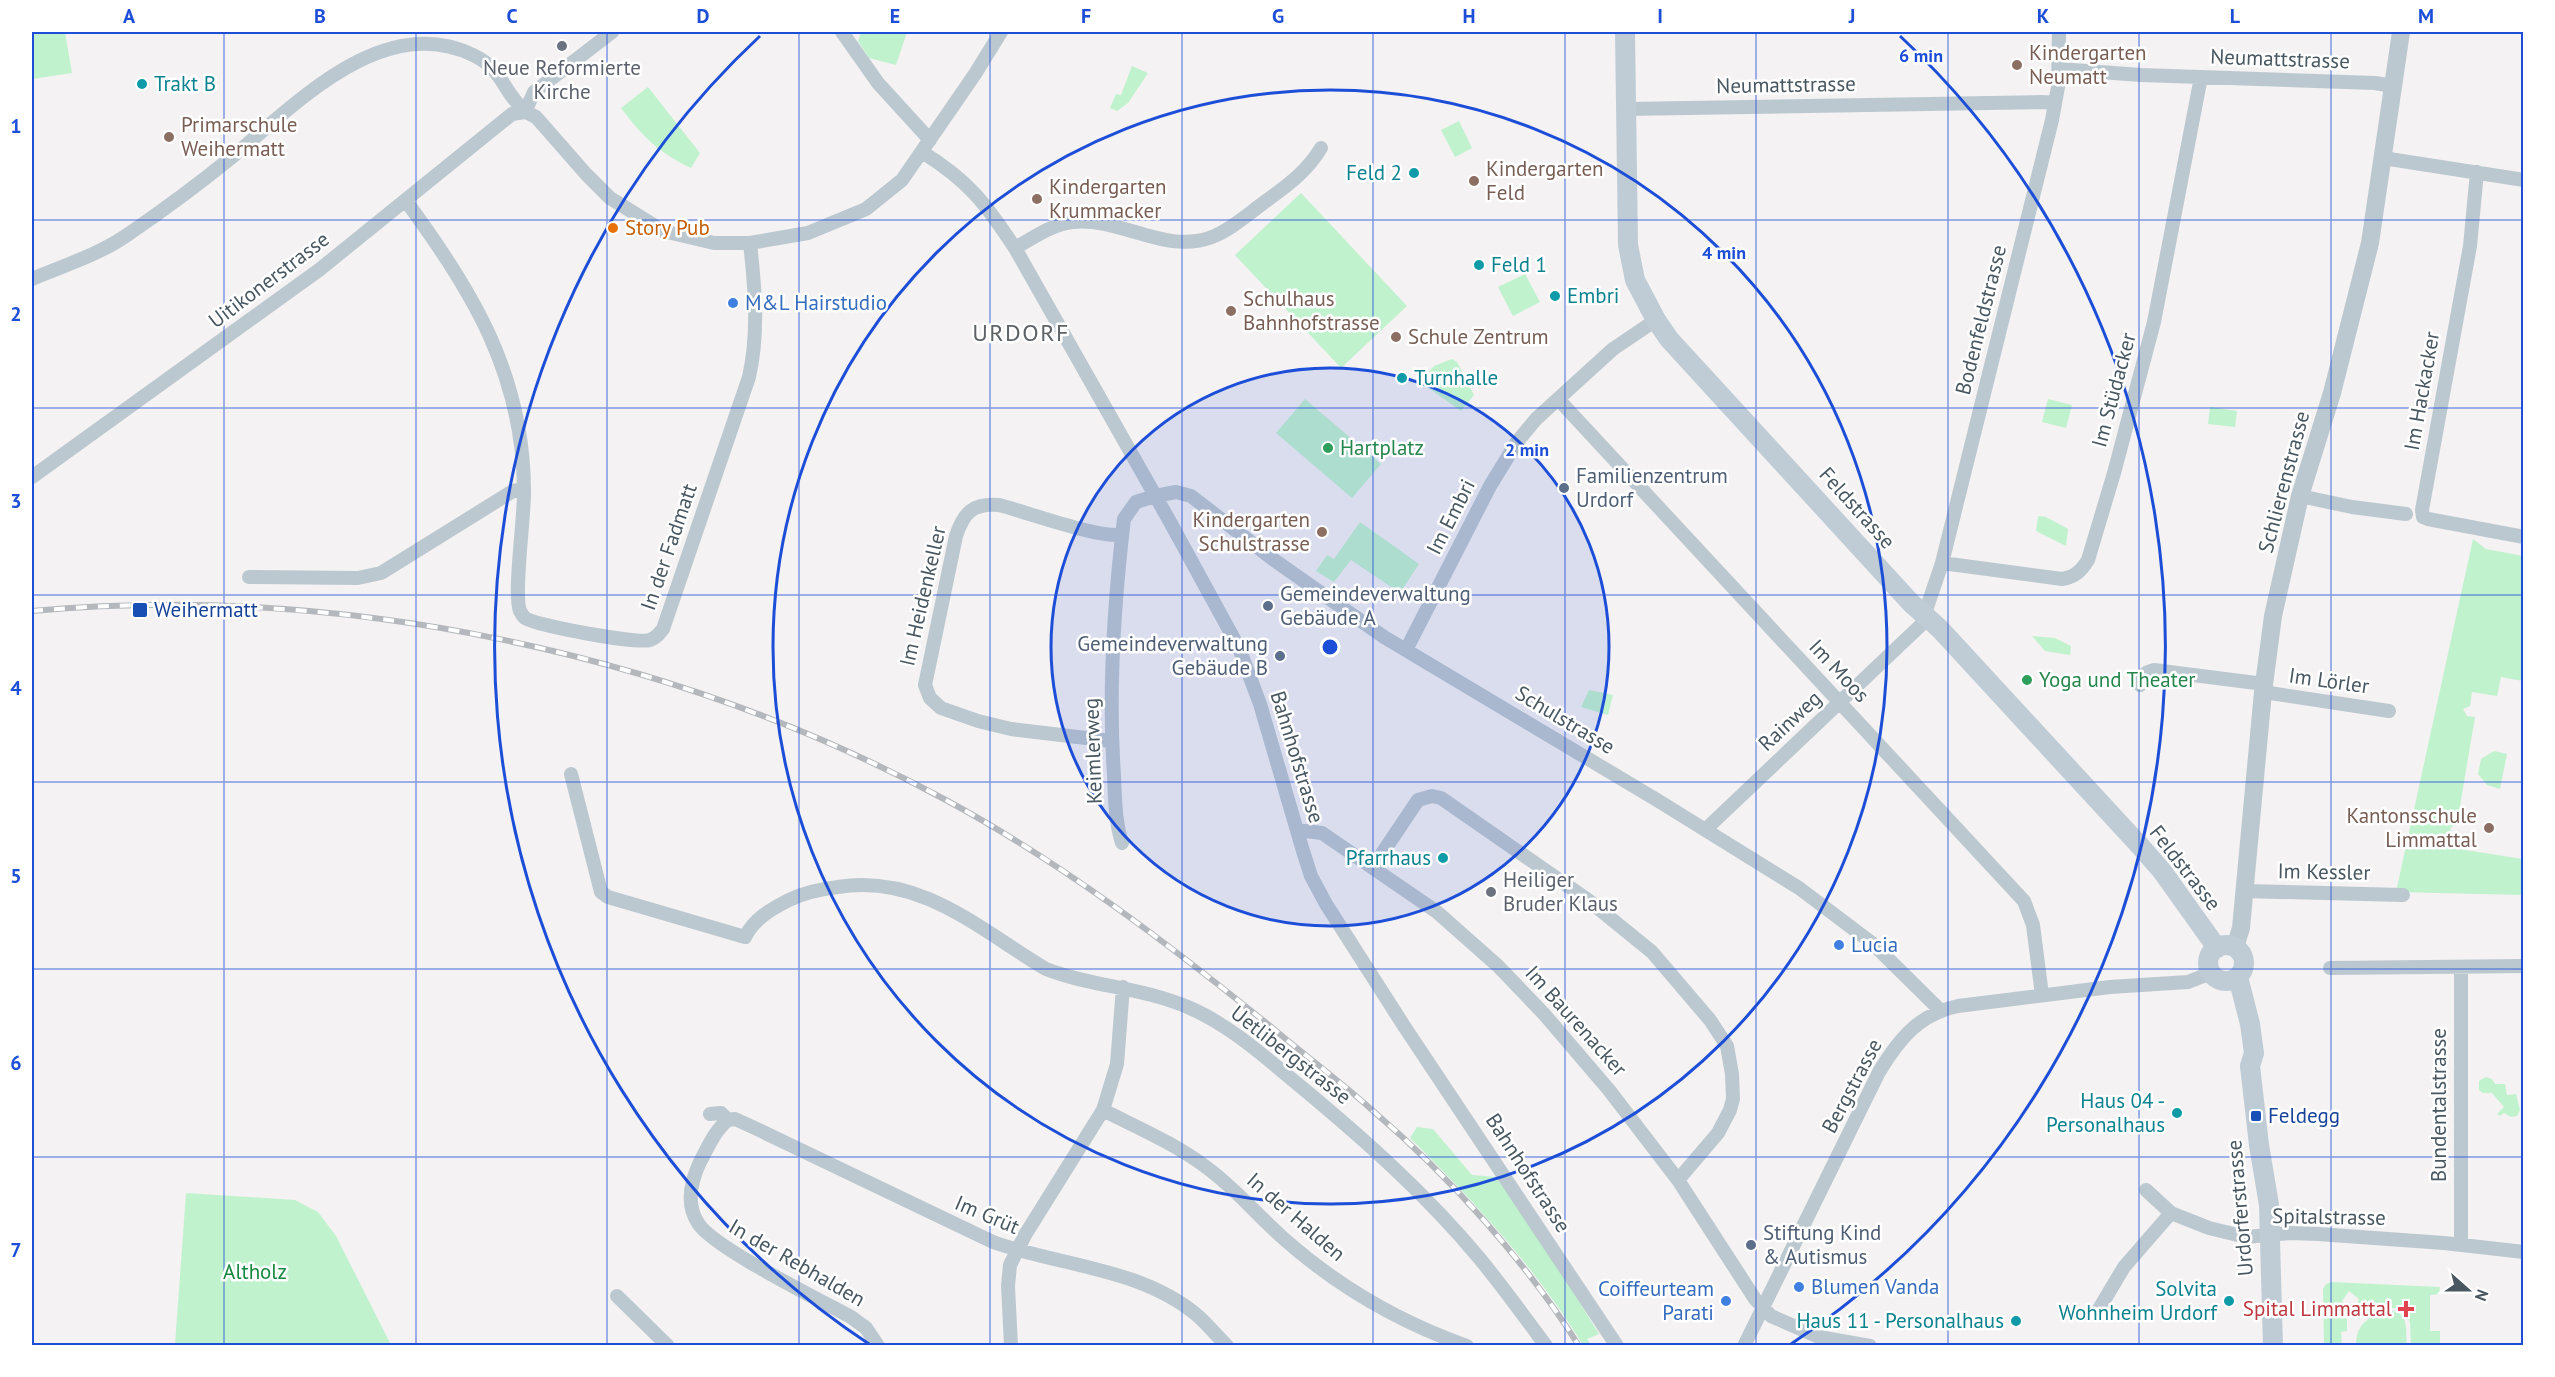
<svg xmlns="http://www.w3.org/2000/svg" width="2555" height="1377" viewBox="0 0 2555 1377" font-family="'PT Sans',sans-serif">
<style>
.green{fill:#c0f2ce}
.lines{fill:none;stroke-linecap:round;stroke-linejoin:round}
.minor{stroke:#bcc8cf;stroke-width:14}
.tertiary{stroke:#bcc8cf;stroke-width:18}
.secondary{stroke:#bfccd6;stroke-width:20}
.rail-casing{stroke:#b4b8bc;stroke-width:6}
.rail{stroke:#fff;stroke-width:4;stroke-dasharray:11;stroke-linecap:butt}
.grid{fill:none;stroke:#1d4ed8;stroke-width:1.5;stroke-opacity:0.55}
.ring{fill:none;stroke:#1d4ed8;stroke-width:3}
.worship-dot{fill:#6b7280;stroke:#fff;stroke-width:2}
.education-dot{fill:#8d6e63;stroke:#fff;stroke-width:2}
.culture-dot{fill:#0f9aa8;stroke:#fff;stroke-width:2}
.food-dot{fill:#e8710a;stroke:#fff;stroke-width:2}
.shop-dot{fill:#3f7fe0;stroke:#fff;stroke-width:2}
.leisure-dot{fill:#2e9e5b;stroke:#fff;stroke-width:2}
.service-dot{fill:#5c6f8a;stroke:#fff;stroke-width:2}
.transit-dot{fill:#1a4fb4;stroke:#fff;stroke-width:2}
.health-dot{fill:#e0444e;stroke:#fff;stroke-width:2}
.labels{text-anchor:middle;stroke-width:5;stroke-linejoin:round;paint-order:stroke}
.education-label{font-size:21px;fill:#785e54;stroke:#fff;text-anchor:start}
.street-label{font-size:21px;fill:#485760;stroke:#fff}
.worship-label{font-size:21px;fill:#5b616d;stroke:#fff}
.culture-label{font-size:21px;fill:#0d838f;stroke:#fff;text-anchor:end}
.food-label{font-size:21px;fill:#c56008;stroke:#fff;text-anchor:start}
.shop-label{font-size:21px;fill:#366cbe;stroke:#fff;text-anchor:start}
.leisure-label{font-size:21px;fill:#27864d;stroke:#fff;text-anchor:start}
.service-label{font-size:21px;fill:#4e5e75;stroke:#fff;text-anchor:start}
.transit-label{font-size:21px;fill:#164399;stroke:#fff;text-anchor:start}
.park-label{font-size:21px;fill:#148741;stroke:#fff}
.health-label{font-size:21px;fill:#be3a42;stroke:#fff;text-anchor:end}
.quarter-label{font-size:24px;letter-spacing:1.5px;fill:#5e6367;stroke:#fff}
.centre{fill:#1d4ed8;stroke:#fff;stroke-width:3}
.ring-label{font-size:18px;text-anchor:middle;font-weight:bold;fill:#1d4ed8;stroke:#fff;stroke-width:5;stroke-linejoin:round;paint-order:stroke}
.neatline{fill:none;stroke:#1d4ed8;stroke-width:2}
.grid-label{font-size:20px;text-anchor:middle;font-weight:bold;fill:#1d4ed8}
</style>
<rect width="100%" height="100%" fill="#f4f2f2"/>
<path class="green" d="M32,32H65L72,73L32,79Z
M861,32H907L896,65L869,58L858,41Z
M1132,66L1148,73L1128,103L1117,111L1110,108L1116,94L1121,95Z
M648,87L700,153L691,168C659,153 642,136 621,108Z
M1459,121L1472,148L1455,157L1441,130Z
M1301,193L1407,306L1341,368L1235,255Z
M1525,274L1540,302L1513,316L1498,287Z
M1452,359L1457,362L1474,395L1461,411L1420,382L1434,366Z
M1305,399L1381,464L1352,498L1276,433Z
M2048,399L2072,405L2066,428L2042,422Z
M2210,407L2237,411L2235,427L2208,424Z
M2038,516L2046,517L2068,529L2066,546L2036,531Z
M1360,522L1419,564L1400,593L1351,560L1334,582L1316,571L1327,555L1334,559Z
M2473,539L2486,549L2523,556V681L2501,677L2497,696L2472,692L2470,706L2463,709L2467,716L2475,717L2457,824L2450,828L2453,834L2461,835L2459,849L2523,859V895L2396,892Z
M2032,636L2055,638L2071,646L2070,655L2045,651Z
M1589,690L1613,695L1608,715L1581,707Z
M2494,751L2507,754L2500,789L2487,785L2478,774L2481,759Z
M2486,1077L2492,1079L2495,1084H2505L2507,1095L2516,1094L2520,1110L2517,1116L2511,1117L2504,1113L2500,1116L2497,1114L2504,1107L2492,1093H2483L2479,1090V1081Z
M1417,1127L1433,1129L1472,1175L1496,1177L1557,1266L1599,1334L1587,1339L1591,1345H1583C1536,1268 1474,1201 1410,1138Z
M186,1193L295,1200L318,1212L336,1236L391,1345H175Z
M2331,1282L2440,1287L2439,1294L2430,1295V1331H2440V1343L2430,1345H2411L2410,1323L2405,1309L2383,1307L2365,1315L2356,1306L2359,1299L2349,1291L2342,1301L2347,1307V1331L2341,1332L2342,1345H2324L2323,1289L2326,1284Z
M2392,1311C2410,1314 2405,1331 2407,1345H2356C2356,1323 2371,1314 2392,1311Z"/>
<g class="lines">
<path class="minor" d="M842,32L878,83L930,140
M2059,69L2141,75L2375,83L2393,86
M1626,109L2042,102L2055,103
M525,112L534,92L612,32
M922,152C969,181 985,203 1015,248L1169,520L1239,648L1260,704L1303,851L1311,876L1326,904L1404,1026L1617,1346
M2383,158L2524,180
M2477,172L2470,246L2422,510L2423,517L2428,519L2524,537
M406,201C472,290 523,374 524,489C525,514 513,594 520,611C521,613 524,617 525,618C537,626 637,644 650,640C656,638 659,634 663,629L749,377C759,333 755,288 750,243
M1015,248C1033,238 1052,224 1073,222C1121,217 1165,255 1212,237C1230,230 1247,215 1262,204C1285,187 1306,173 1321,148
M32,279C65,265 101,254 130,233C165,209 200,183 232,157C295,105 383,11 473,55C503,69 503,92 524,110C527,113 532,115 536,117L586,174L610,198L663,231L714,243H750L808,233L866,209L902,180L975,74L1001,32
M1558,399L2024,901L2033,925L2042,995
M32,477L319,270L512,114L525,112
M2300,496L2352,507L2406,514
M1942,563L2062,579C2075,577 2081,571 2088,560L2114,473L2154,322L2201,77
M249,577L358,578L381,573L513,491L524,489
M1406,650L1490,486L1517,442L1536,419L1613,349L1656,320
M2140,685C2141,675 2144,673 2154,670L2264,684
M2263,692L2389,711
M1111,741L1011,729L978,721L941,708L930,698L925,685L956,536C964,512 973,503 999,505C1030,513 1093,537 1122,535
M571,774L601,892L608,897L745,937C754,919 771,909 789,900C805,892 821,889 838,887C921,874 979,929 1046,969C1092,987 1143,987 1190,1008C1231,1026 1266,1058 1300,1086C1364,1139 1427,1195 1480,1259C1503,1287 1524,1316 1546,1346
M1297,830L1322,833L1437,912L1498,966L1544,1014L1609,1090L1678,1180L1755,1299L1771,1316L1819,1337L1870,1346
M1705,830L1921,625L1942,563L2052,120L2058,87L2059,32
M1122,843C1115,821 1115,798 1114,775C1108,690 1114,603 1124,519L1136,502L1155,496L1176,492L1191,496L1274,560L1384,637L1657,800L1799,888L1872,943L1940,1010
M1373,867L1418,800L1432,796L1441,798L1588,900L1652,952L1710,1020L1727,1046L1732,1074L1733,1099L1730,1110L1718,1133L1678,1180
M2243,891L2403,895
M2461,967V1244
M2330,968L2524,966
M1103,1110C1138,1128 1174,1143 1206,1167C1235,1188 1257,1215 1283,1238C1337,1286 1399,1322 1467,1346
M710,1114L721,1113L728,1120
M728,1120L735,1119L757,1129L993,1242C1060,1266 1142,1268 1198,1316C1208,1325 1217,1336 1227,1346
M728,1120C715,1130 708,1147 700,1162C691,1181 685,1203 698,1223C712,1247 820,1300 851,1317L866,1328L878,1346
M2146,1190L2171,1213L2209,1228L2246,1237L2290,1233L2318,1234L2444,1243L2524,1252
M617,1296L668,1346
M2099,1309L2124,1267L2171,1213
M1011,1346L1008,1286L1010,1265L1025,1235L1103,1110L1117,1064L1123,987
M1744,1346L1879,1072C1899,1039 1919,1014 1958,1006L2110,987L2188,982L2211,973"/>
<path class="tertiary" d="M2235,947L2241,928L2263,692L2273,616L2300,496L2332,393L2370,243L2401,32"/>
<path class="secondary" d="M1625,32L1628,245L1635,280L1656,320L1669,339L1911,603L1940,629L2141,847L2162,871L2217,948
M2208 963a18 18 0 1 1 36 0a18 18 0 1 1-36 0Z
M2238,977L2250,1024L2254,1053L2250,1066L2259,1145L2269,1205L2273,1346"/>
<defs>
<path id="rail" d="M32,611C340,583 671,652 944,799C1063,863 1170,945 1275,1030C1307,1057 1341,1082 1372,1110C1449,1176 1525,1260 1579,1346"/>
</defs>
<use href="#rail" class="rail-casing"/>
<use href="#rail" class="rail"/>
</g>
<path class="grid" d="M224,32V1346M416,32V1346M607,32V1346M799,32V1346M990,32V1346M1182,32V1346M1373,32V1346M1565,32V1346M1756,32V1346M1948,32V1346M2139,32V1346M2331,32V1346M32,220H2524M32,408H2524M32,595H2524M32,782H2524M32,969H2524M32,1157H2524"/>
<circle cx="1330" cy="647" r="279" fill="#1d4ed8" fill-opacity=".12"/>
<g class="ring">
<circle cx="1330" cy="647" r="279"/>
<circle cx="1330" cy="647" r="557"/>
<path d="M869 1344A836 836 0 0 1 760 36M1900 36A836 836 0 0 1 1791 1344"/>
</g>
<g class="worship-dot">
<circle cx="562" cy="46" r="6"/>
<circle cx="1491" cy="892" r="6"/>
</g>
<g class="education-dot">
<circle cx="2017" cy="65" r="6"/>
<circle cx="169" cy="137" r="6"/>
<circle cx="1474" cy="181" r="6"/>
<circle cx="1037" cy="199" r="6"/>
<circle cx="1231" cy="311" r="6"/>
<circle cx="1396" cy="337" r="6"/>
<circle cx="1322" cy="532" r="6"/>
<circle cx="2489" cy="828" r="6"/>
</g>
<g class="culture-dot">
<circle cx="142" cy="84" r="6"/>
<circle cx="1414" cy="173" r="6"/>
<circle cx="1479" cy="265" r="6"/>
<circle cx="1555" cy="296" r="6"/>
<circle cx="1402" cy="378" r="6"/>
<circle cx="1443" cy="858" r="6"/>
<circle cx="2177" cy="1113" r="6"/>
<circle cx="2229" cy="1301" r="6"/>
<circle cx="2016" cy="1321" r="6"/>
</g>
<circle class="food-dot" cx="613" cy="228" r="6"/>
<g class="shop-dot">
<circle cx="733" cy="303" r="6"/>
<circle cx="1839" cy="945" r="6"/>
<circle cx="1799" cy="1287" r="6"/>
<circle cx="1726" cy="1301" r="6"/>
</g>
<g class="leisure-dot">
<circle cx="1328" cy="448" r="6"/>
<circle cx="2027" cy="680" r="6"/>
</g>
<g class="service-dot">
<circle cx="1564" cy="488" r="6"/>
<circle cx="1268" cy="606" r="6"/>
<circle cx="1280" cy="656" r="6"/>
<circle cx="1751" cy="1245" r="6"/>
</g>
<g class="transit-dot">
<rect x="132" y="602" width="16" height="16" rx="3"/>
<rect x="2250" y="1110" width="12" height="12" rx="3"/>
</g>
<path class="health-dot" d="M2403 1300h6v6h6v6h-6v6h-6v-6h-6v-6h6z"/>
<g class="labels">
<g class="education-label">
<text x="2029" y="60">Kindergarten<tspan x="2029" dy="24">Neumatt</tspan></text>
<text x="181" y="132">Primarschule<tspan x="181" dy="24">Weihermatt</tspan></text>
<text x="1486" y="176">Kindergarten<tspan x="1486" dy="24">Feld</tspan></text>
<text x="1049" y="194">Kindergarten<tspan x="1049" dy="24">Krummacker</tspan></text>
<text x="1243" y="306">Schulhaus<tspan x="1243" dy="24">Bahnhofstrasse</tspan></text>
<text x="1408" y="344">Schule Zentrum</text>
<text x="1310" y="527" text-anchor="end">Kindergarten<tspan x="1310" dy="24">Schulstrasse</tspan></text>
<text x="2477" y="823" text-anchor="end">Kantonsschule<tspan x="2477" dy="24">Limmattal</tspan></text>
</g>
<g class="street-label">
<text transform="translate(2280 59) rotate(2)" y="7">Neumattstrasse</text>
<text transform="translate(1786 85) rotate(-1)" y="7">Neumattstrasse</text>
<text transform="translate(269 280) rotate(-37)" y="7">Uitikonerstrasse</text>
<text transform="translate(1981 320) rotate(-76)" y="7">Bodenfeldstrasse</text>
<text transform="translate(2114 390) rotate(-75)" y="7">Im Stüdacker</text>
<text transform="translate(2422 391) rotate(-80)" y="7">Im Hackacker</text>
<text transform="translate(2284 482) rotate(-75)" y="7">Schlierenstrasse</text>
<text transform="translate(1857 508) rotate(48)" y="7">Feldstrasse</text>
<text transform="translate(1451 517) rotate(-63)" y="7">Im Embri</text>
<text transform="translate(669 547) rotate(-71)" y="7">In der Fadmatt</text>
<text transform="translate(923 596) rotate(-77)" y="7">Im Heidenkeller</text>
<text transform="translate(1839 671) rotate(47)" y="7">Im Moos</text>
<text transform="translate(2329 681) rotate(8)" y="7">Im Lörler</text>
<text transform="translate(1565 720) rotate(31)" y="7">Schulstrasse</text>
<text transform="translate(1790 721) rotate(-43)" y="7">Rainweg</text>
<text transform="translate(1093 751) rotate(-92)" y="7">Keimlerweg</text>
<text transform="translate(1297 757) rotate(73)" y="7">Bahnhofstrasse</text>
<text transform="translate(2185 868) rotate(52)" y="7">Feldstrasse</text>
<text transform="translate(2324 872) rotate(1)" y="7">Im Kessler</text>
<text transform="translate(1576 1021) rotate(48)" y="7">Im Baurenacker</text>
<text transform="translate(1291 1055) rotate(38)" y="7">Uetlibergstrasse</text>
<text transform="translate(1852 1086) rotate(-62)" y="7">Bergstrasse</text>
<text transform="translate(2439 1105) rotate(-90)" y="7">Bundentalstrasse</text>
<text transform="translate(1528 1173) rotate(57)" y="7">Bahnhofstrasse</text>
<text transform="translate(2240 1208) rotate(-95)" y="7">Urdorferstrasse</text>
<text transform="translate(987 1215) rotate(23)" y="7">Im Grüt</text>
<text transform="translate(1296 1217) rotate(41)" y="7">In der Halden</text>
<text transform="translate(2329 1217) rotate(1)" y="7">Spitalstrasse</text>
<text transform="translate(797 1263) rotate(30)" y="7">In der Rebhalden</text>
</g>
<g class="worship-label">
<text x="562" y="75">Neue Reformierte<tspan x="562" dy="24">Kirche</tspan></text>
<text x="1503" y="887" text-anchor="start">Heiliger<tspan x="1503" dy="24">Bruder Klaus</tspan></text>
</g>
<g class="culture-label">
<text x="154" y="91" text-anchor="start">Trakt B</text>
<text x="1402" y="180">Feld 2</text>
<text x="1491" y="272" text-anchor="start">Feld 1</text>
<text x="1567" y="303" text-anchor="start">Embri</text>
<text x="1414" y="385" text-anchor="start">Turnhalle</text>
<text x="1431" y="865">Pfarrhaus</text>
<text x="2165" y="1108">Haus 04 -<tspan x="2165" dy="24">Personalhaus</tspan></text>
<text x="2217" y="1296">Solvita<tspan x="2217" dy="24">Wohnheim Urdorf</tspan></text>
<text x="2004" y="1328">Haus 11 - Personalhaus</text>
</g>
<g class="food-label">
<text x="625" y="235">Story Pub</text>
</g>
<g class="shop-label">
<text x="745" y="310">M&amp;L Hairstudio</text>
<text x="1851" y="952">Lucia</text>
<text x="1811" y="1294">Blumen Vanda</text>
<text x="1714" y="1296" text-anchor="end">Coiffeurteam<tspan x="1714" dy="24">Parati</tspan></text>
</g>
<g class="leisure-label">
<text x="1340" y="455">Hartplatz</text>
<text x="2039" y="687">Yoga und Theater</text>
</g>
<g class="service-label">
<text x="1576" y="483">Familienzentrum<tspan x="1576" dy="24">Urdorf</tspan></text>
<text x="1280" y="601">Gemeindeverwaltung<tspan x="1280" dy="24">Gebäude A</tspan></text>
<text x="1268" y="651" text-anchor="end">Gemeindeverwaltung<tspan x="1268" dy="24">Gebäude B</tspan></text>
<text x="1763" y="1240">Stiftung Kind<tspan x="1763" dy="24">&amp; Autismus</tspan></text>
</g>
<g class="transit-label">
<text x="154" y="617">Weihermatt</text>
<text x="2268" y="1123">Feldegg</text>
</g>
<g class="park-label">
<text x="255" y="1279">Altholz</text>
</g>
<g class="health-label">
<text x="2392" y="1316">Spital Limmattal</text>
</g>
<g class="quarter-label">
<text x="1021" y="341">URDORF</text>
</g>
</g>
<circle cx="1330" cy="647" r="9" class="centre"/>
<g class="ring-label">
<text x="1921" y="62">6 min</text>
<text x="1724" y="259">4 min</text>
<text x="1527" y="456">2 min</text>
</g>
<rect width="2555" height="1377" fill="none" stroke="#ffffff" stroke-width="66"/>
<g transform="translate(2468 1290) rotate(111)" stroke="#ffffff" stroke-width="4.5" paint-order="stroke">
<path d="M0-4.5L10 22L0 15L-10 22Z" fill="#485760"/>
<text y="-9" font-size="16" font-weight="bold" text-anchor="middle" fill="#485760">N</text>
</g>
<rect x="33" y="33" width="2489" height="1311" class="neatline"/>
<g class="grid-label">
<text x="129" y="23">A</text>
<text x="320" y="23">B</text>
<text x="512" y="23">C</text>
<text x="703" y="23">D</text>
<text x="895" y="23">E</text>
<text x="1086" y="23">F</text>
<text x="1278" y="23">G</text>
<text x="1469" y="23">H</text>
<text x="1660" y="23">I</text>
<text x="1852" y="23">J</text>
<text x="2043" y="23">K</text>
<text x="2235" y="23">L</text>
<text x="2426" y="23">M</text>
<text x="16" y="133">1</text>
<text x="16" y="321">2</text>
<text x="16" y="508">3</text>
<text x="16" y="695">4</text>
<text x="16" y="883">5</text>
<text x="16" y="1070">6</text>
<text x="16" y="1257">7</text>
</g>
</svg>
